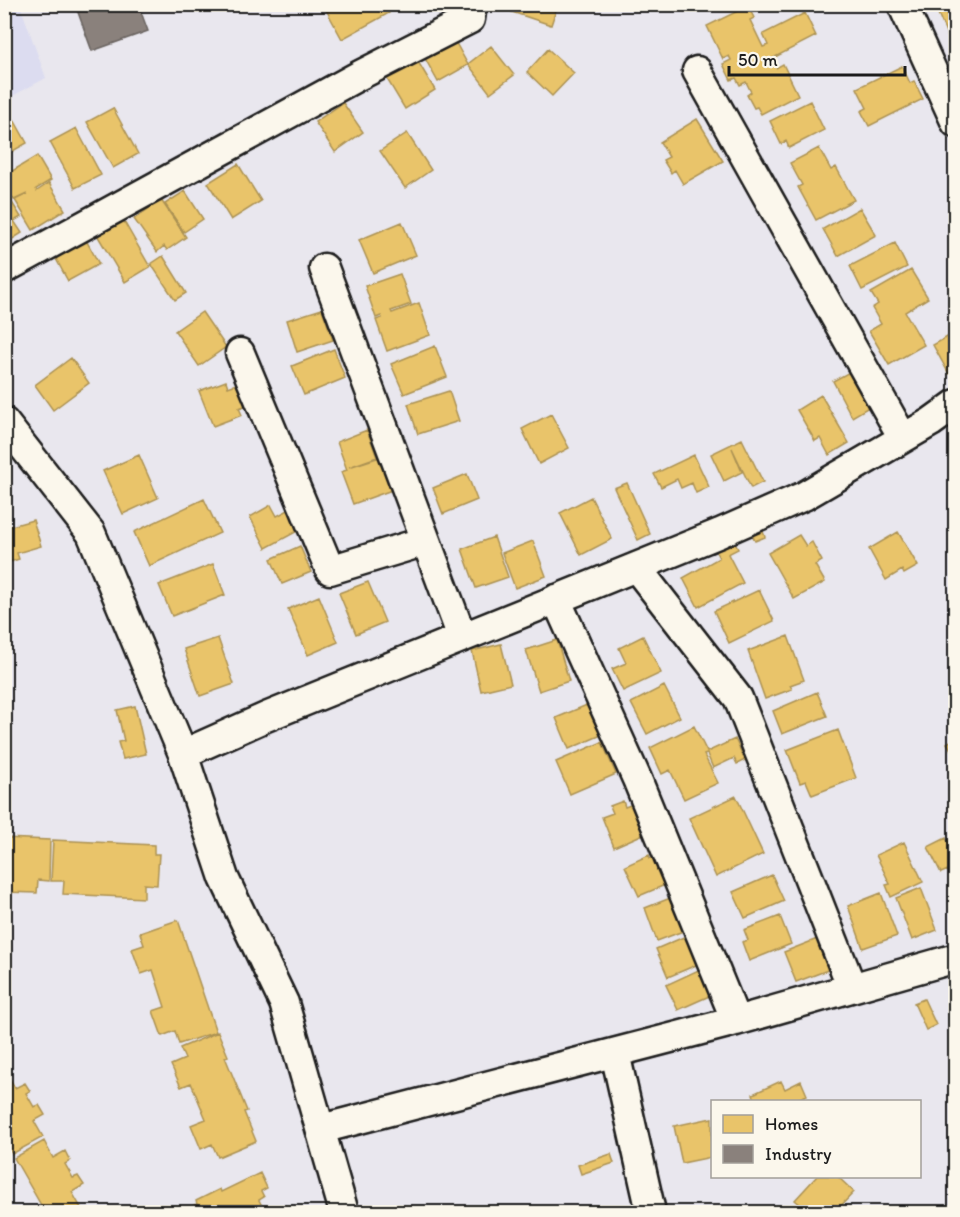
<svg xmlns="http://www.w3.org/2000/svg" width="960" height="1217" font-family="Itim,sans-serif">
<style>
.built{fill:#dcdcf0}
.homes{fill:#e9c46a;stroke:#ac9253;stroke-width:1.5}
.industry{fill:#8a817c;stroke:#69635f;stroke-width:1.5}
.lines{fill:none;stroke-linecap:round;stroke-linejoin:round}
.minor-casing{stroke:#1c1c1c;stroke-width:33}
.minor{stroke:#fbf7ec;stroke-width:28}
</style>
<rect width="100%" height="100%" fill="#e9e7ee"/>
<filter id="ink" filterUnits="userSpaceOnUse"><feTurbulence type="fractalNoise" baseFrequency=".0167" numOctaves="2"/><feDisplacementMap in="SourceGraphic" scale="12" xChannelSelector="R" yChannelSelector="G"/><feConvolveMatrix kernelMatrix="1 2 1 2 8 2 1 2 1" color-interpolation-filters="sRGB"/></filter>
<g filter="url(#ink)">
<path class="built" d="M5,4L20,5L46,78L5,100Z"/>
<path class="homes" d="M323,4H384L389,13L342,39Z
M515,4H558L551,25L512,12Z
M934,4H956V42L951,44Z
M748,6L754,18L750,20L763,47L768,45L763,34L805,13L816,36L771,59L776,68L783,64L798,95L761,114L757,107L754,108L747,95L751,92L746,82L740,85L736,78L731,80L723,64L731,60L729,56L723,59L707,26Z
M451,34L468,65L438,82L421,51Z
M491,46L514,75L490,93L468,64Z
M548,49L574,73L552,96L527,72Z
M417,60L435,90L405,109L387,79Z
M902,66L910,83L914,81L923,99L869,126L861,111L867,108L857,88Z
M810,101L824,130L789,148L786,141L781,144L770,121Z
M343,103L363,132L335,152L315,122Z
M113,108L138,154L113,168L87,122Z
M8,109L27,143L4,156V111Z
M697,119L723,161L683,184L675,170L671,173L663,160L669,157L660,142Z
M76,128L101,175L75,188L50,142Z
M407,133L431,170L405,188L380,151Z
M819,148L831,170L836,167L854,200L816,220L798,187L802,185L790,163Z
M37,156L51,180L36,189L37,191L49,183L65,210L33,230L15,200L27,194L14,200L4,184V176Z
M238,164L261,201L231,220L208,183Z
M185,191L203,219L184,232L165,204Z
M161,200L186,237L167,250L164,246L157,252L134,219Z
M11,201L21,217L14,221L22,233L11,240L4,229V205Z
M860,208L876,235L838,256L823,229Z
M122,218L150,267L125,282L96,233Z
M402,222L416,255L373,273L359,240Z
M86,240L99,264L68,281L55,257Z
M895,243L907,267L862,290L850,266Z
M163,256L186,293L175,300L151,264Z
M911,270L928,298L905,312L924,345L889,365L869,331L881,324L872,308L878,304L871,293Z
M400,274L411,304L391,311L392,313L419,303L430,335L387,351L376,320L382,318L381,316L376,318L365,286Z
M322,309L333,340L297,352L287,320Z
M202,312L226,347L199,366L175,331Z
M956,332V370L949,374L933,345Z
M435,346L447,377L404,394L391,364Z
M334,349L345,378L304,395L292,366Z
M71,358L89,383L53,410L35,385Z
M855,369L874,404L852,417L833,381Z
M226,381L228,387L242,382L250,404L239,408L242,415L213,426L199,391Z
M449,391L459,421L418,434L408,404Z
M821,395L849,443L829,455L820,438L815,441L797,410Z
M551,414L569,448L539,464L522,429Z
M367,430L377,457L349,467L380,457L392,490L353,504L341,472L347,470L337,442Z
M742,439L763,482L751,488L732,448L742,472L724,481L711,454Z
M139,455L158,498L123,514L103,471Z
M694,455L709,487L696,493L692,483L681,488L677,479L661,487L654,474Z
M467,474L477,500L443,514L433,488Z
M627,483L650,534L638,540L614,488Z
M591,497L612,539L581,555L560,513Z
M204,499L220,533L149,566L134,532Z
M271,505L277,516L296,506L307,526L266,548L250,517Z
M33,520L41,546L17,553L19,559L4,564V528Z
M760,523L765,537L755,541L749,527Z
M729,532L738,549L728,554L743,583L698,607L683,578L719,558L711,542Z
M898,532L918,566L904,574L902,570L886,580L869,549Z
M799,535L806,546L812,542L822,561L815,565L825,582L794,599L768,553Z
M494,537L508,577L476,588L462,549Z
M533,541L546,576L515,588L502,553Z
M300,546L311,572L282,584L271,559Z
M213,564L225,595L172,616L159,585Z
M368,582L385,622L356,634L339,593Z
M759,590L774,621L729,643L714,611Z
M319,596L338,642L308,655L288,609Z
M643,636L661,673L623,691L612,669L626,663L619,648Z
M788,636L804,680L790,685L792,689L765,699L748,651Z
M218,638L234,684L200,696L184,649Z
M557,640L569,681L539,691L526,650Z
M501,644L511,684L481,691L472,651Z
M664,686L680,717L647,734L631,703Z
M817,692L827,716L782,734L773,711Z
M594,702L606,733L569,749L556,718Z
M135,706L146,754L123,759L118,742L124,741L117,710Z
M694,726L707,752L735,739L745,760L737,764L734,758L713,768L707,754L704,755L718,783L684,799L670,770L662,774L650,748Z
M838,730L856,778L812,795L806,781L800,783L787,750Z
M956,738V758L947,743Z
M602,742L616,774L570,794L556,762Z
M736,796L763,854L716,877L689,818Z
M623,801L625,807L636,803L648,832L614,847L602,817L613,813L610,806Z
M4,838L50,840L49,881L38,880L37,893L4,892Z
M946,838L956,855V874L951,876L948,870L941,873L928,847Z
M53,840L154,845V854H159L157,885L144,884V898L63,894L64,881H51Z
M904,842L923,882L891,897L886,885L890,884L876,855Z
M659,854L672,882L639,896L625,866L649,855L650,858Z
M772,875L784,901L745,918L733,892Z
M921,888L937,930L912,940L896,898Z
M881,893L897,936L863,948L848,906Z
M678,895L691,928L657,941L645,908Z
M780,916L791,944L749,961L742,942L748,940L744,930Z
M178,920L216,1032L179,1044L175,1031L162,1036L153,1011L165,1007L153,970L141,974L132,949L144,945L140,933Z
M693,933L701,963L668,977L656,949Z
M825,936L841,965L796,982L784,952Z
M705,967L716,993L678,1010L666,985Z
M924,999L936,1025L926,1030L914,1003Z
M218,1032L228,1056L225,1057L247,1111L244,1112L256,1141L218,1157L212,1144L201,1149L191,1125L206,1119L191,1083L181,1087L171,1065L185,1059L180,1048Z
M5,1070L15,1088L25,1083L30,1091L26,1093L34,1107L39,1105L45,1115L34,1121L43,1137L12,1154L4,1139Z
M781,1081L785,1089L801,1081L807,1095L798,1099L799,1102H756L753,1094Z
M712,1118V1157L682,1163L674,1126Z
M44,1141L53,1158L65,1151L70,1161L65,1164L73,1178L78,1176L84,1185L72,1192L81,1208L72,1212H45L14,1158Z
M611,1154L614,1163L581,1174L578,1165Z
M260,1173L267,1188L261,1191L264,1197L259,1200L262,1206L257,1208L259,1212H180L197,1204L196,1201L220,1189L221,1192Z
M817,1176H837L854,1192L835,1212H809L795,1200Z"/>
<path class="industry" d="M75,4H138L148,31L92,51Z"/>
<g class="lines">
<g class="minor-casing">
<path id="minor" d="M902,4L956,123
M697,71L903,438
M324,268L462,637
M4,269L360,75L470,19L472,4
M240,353L330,570L426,541
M4,422L91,533L183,754L224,878L284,1003L344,1212
M636,567L738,698L852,988
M556,599L637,779L736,1021
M183,754L266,717L720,533L804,496L931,422L956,404
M615,1053L651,1212
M321,1129L736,1021L956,958"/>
</g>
<use href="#minor" class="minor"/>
</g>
</g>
<rect width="960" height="1217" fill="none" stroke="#fbf7ec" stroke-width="24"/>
<rect x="12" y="12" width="936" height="1193" fill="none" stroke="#1c1c1c" stroke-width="2" filter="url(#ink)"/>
<rect x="711" y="1100" width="210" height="78" fill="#fbf7ec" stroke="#a29f99" stroke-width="1.5"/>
<rect x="723" y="1115" width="30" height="18" fill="#e9c46a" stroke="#a29f99" stroke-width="1.5"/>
<text x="765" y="1130" font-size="18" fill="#1c1c1c">Homes</text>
<rect x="723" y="1145" width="30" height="18" fill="#8a817c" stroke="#a29f99" stroke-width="1.5"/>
<text x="765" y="1160" font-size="18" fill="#1c1c1c">Industry</text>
<path d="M729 66v9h176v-9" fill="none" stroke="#1c1c1c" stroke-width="3"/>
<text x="738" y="66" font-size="18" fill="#1c1c1c" stroke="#fbf7ec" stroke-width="4.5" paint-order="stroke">50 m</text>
</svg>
